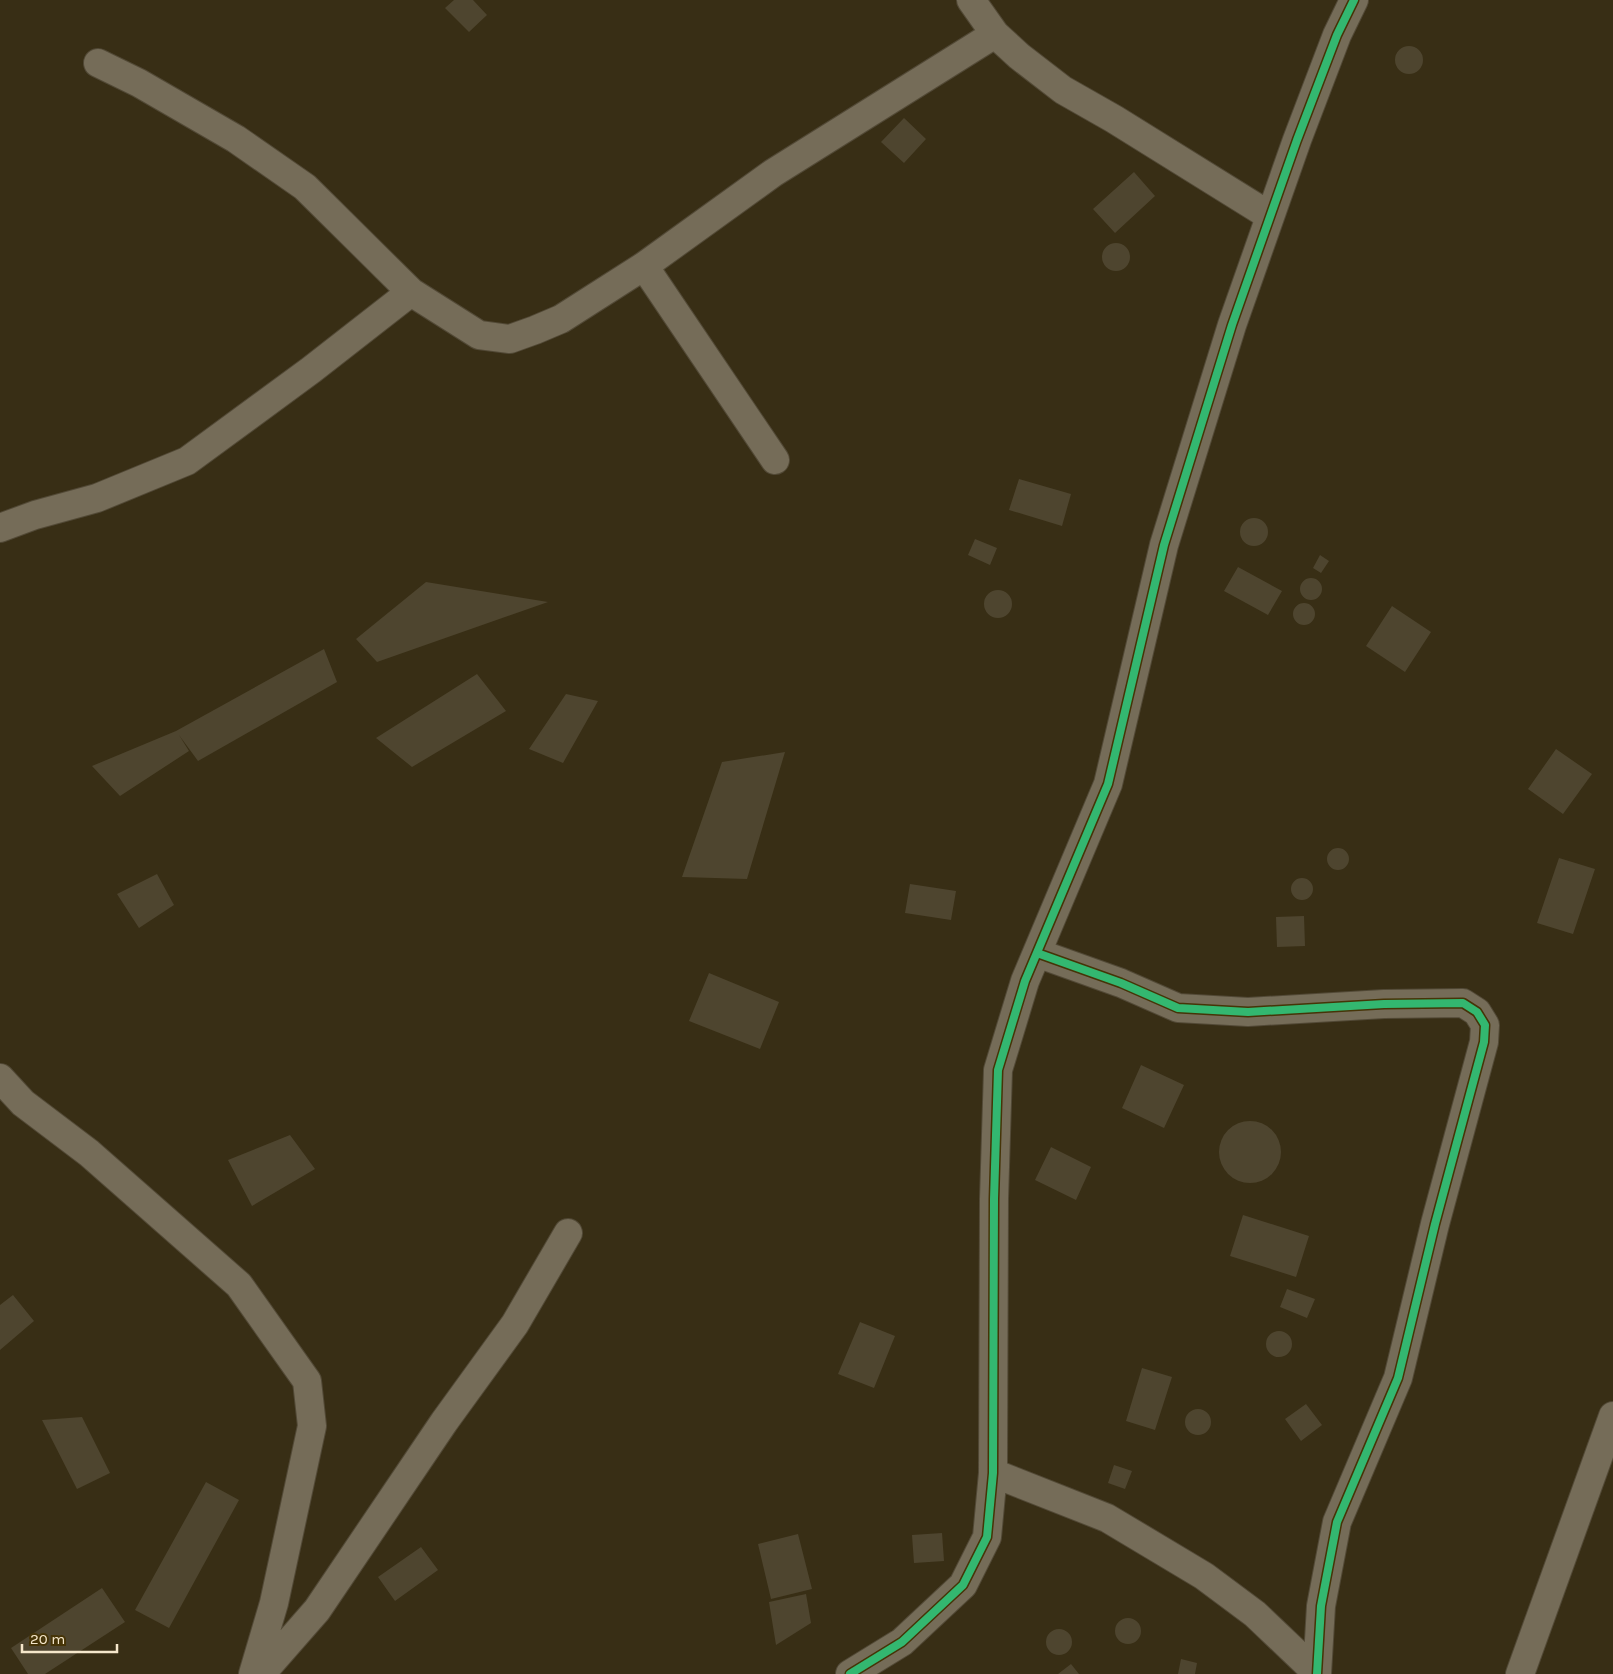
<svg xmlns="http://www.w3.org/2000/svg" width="1613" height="1674" font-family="Karla,sans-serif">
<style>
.building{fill:#4e452f}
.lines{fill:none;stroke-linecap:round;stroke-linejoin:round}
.minor-casing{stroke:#524936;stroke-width:30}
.minor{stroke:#756c58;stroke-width:28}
.cycleway-casing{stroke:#463407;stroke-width:11}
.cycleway{stroke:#33b770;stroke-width:8}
</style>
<rect width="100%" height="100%" fill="#382e15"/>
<path class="building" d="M454,0H473L487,15L469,32L445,8Z
M1395 60a14 14 0 1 1 28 0a14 14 0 1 1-28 0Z
M904,118L926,139L904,163L881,142Z
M1134,172L1155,196L1115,233L1093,209Z
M1102 257a14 14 0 1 1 28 0a14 14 0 1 1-28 0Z
M1019,479L1071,494L1062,526L1009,510Z
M1240 532a14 14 0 1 1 28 0a14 14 0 1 1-28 0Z
M975,539L997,548L990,565L968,555Z
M1320,555L1329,561L1321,573L1313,568Z
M1238,567L1282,591L1268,615L1224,591Z
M1300 589a11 11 0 1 1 22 0a11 11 0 1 1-22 0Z
M426,582L548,602L377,662L356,639Z
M984 604a14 14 0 1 1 28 0a14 14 0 1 1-28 0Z
M1293 614a11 11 0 1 1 22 0a11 11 0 1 1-22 0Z
M1392,606L1431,632L1405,672L1366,646Z
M324,649L337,682L198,761L179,735L189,751L120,796L92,766L176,731Z
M477,674L506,711L412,767L376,738Z
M566,694L598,701L563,763L529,749Z
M1556,749L1592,774L1563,814L1528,789Z
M785,752L747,879L682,877L722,762Z
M1327 859a11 11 0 1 1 22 0a11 11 0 1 1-22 0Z
M1559,858L1595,869L1573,934L1537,923Z
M157,874L174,905L139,928L117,894Z
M1291 889a11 11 0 1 1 22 0a11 11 0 1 1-22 0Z
M910,884L956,891L951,920L905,913Z
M1304,916L1305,946L1277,947L1276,917Z
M709,973L779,1002L760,1049L689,1021Z
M1141,1065L1184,1085L1164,1128L1122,1108Z
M1219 1152a31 31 0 1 1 62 0a31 31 0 1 1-62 0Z
M290,1135L315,1169L252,1206L228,1160Z
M1051,1147L1091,1167L1076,1200L1035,1180Z
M1243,1215L1309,1236L1296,1277L1230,1256Z
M1287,1289L1315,1299L1307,1318L1280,1307Z
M13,1295L34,1321L0,1350V1305Z
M860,1322L895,1336L874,1388L838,1374Z
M1266 1344a13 13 0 1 1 26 0a13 13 0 1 1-26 0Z
M1142,1368L1172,1377L1155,1430L1126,1421Z
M1306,1404L1322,1425L1301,1441L1285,1419Z
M1185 1422a13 13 0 1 1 26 0a13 13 0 1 1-26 0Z
M82,1417L110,1473L77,1489L42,1420Z
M1114,1465L1132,1471L1125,1489L1108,1483Z
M206,1482L239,1500L169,1628L135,1610Z
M942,1533L944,1561L914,1563L912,1535Z
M798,1534L812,1589L771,1599L758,1544Z
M421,1547L438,1570L395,1601L378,1577Z
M102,1588L125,1622L45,1674H28L11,1648Z
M806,1594L811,1623L776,1645L769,1602Z
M1115 1631a13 13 0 1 1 26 0a13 13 0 1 1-26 0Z
M1046 1642a13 13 0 1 1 26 0a13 13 0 1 1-26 0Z
M1181,1659L1197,1663L1195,1674H1178Z
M1071,1664L1079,1674H1058Z"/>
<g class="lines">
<g class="minor-casing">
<path id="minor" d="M971,0L995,34L1019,56L1063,90L1114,119L1270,216
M98,63L139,83L236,139L305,187L411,292L479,335L510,339L535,330L561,319L644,266L773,173L995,34
M644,266L775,460
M0,528L35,515L97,498L187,461L311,370L411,292
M1037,953L1121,983L1178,1008L1248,1012L1384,1004L1463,1003L1477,1012L1485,1025L1484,1042L1435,1224L1398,1378L1337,1522L1321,1606L1317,1674
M0,1078L23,1103L89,1153L239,1285L307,1381L312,1426L274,1603L253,1674
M993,1473L1107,1518L1204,1576L1255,1614L1317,1673
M261,1674L317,1610L444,1422L515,1324L568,1233
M850,1674L902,1642L963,1585L987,1537L993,1473L994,1199L998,1070L1025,981L1108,784L1164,545L1232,325L1297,140L1337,35L1354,0
M1520,1674L1613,1416"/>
</g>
<use href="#minor" class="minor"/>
<g class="cycleway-casing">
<path id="cycleway" d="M1037,953L1121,983L1178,1008L1248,1012L1384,1004L1463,1003L1477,1012L1485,1025L1484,1042L1435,1224L1398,1378L1337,1522L1321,1606L1317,1674
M850,1674L902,1642L963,1585L987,1537L993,1473L994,1199L998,1070L1025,981L1108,784L1164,545L1232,325L1297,140L1337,35L1354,0"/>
</g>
<use href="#cycleway" class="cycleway"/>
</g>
<path d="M22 1644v8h95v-8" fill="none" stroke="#f5e7cb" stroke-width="2.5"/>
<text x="30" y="1644" font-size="15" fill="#f5e7cb" stroke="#463407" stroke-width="4" paint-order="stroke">20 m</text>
</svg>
